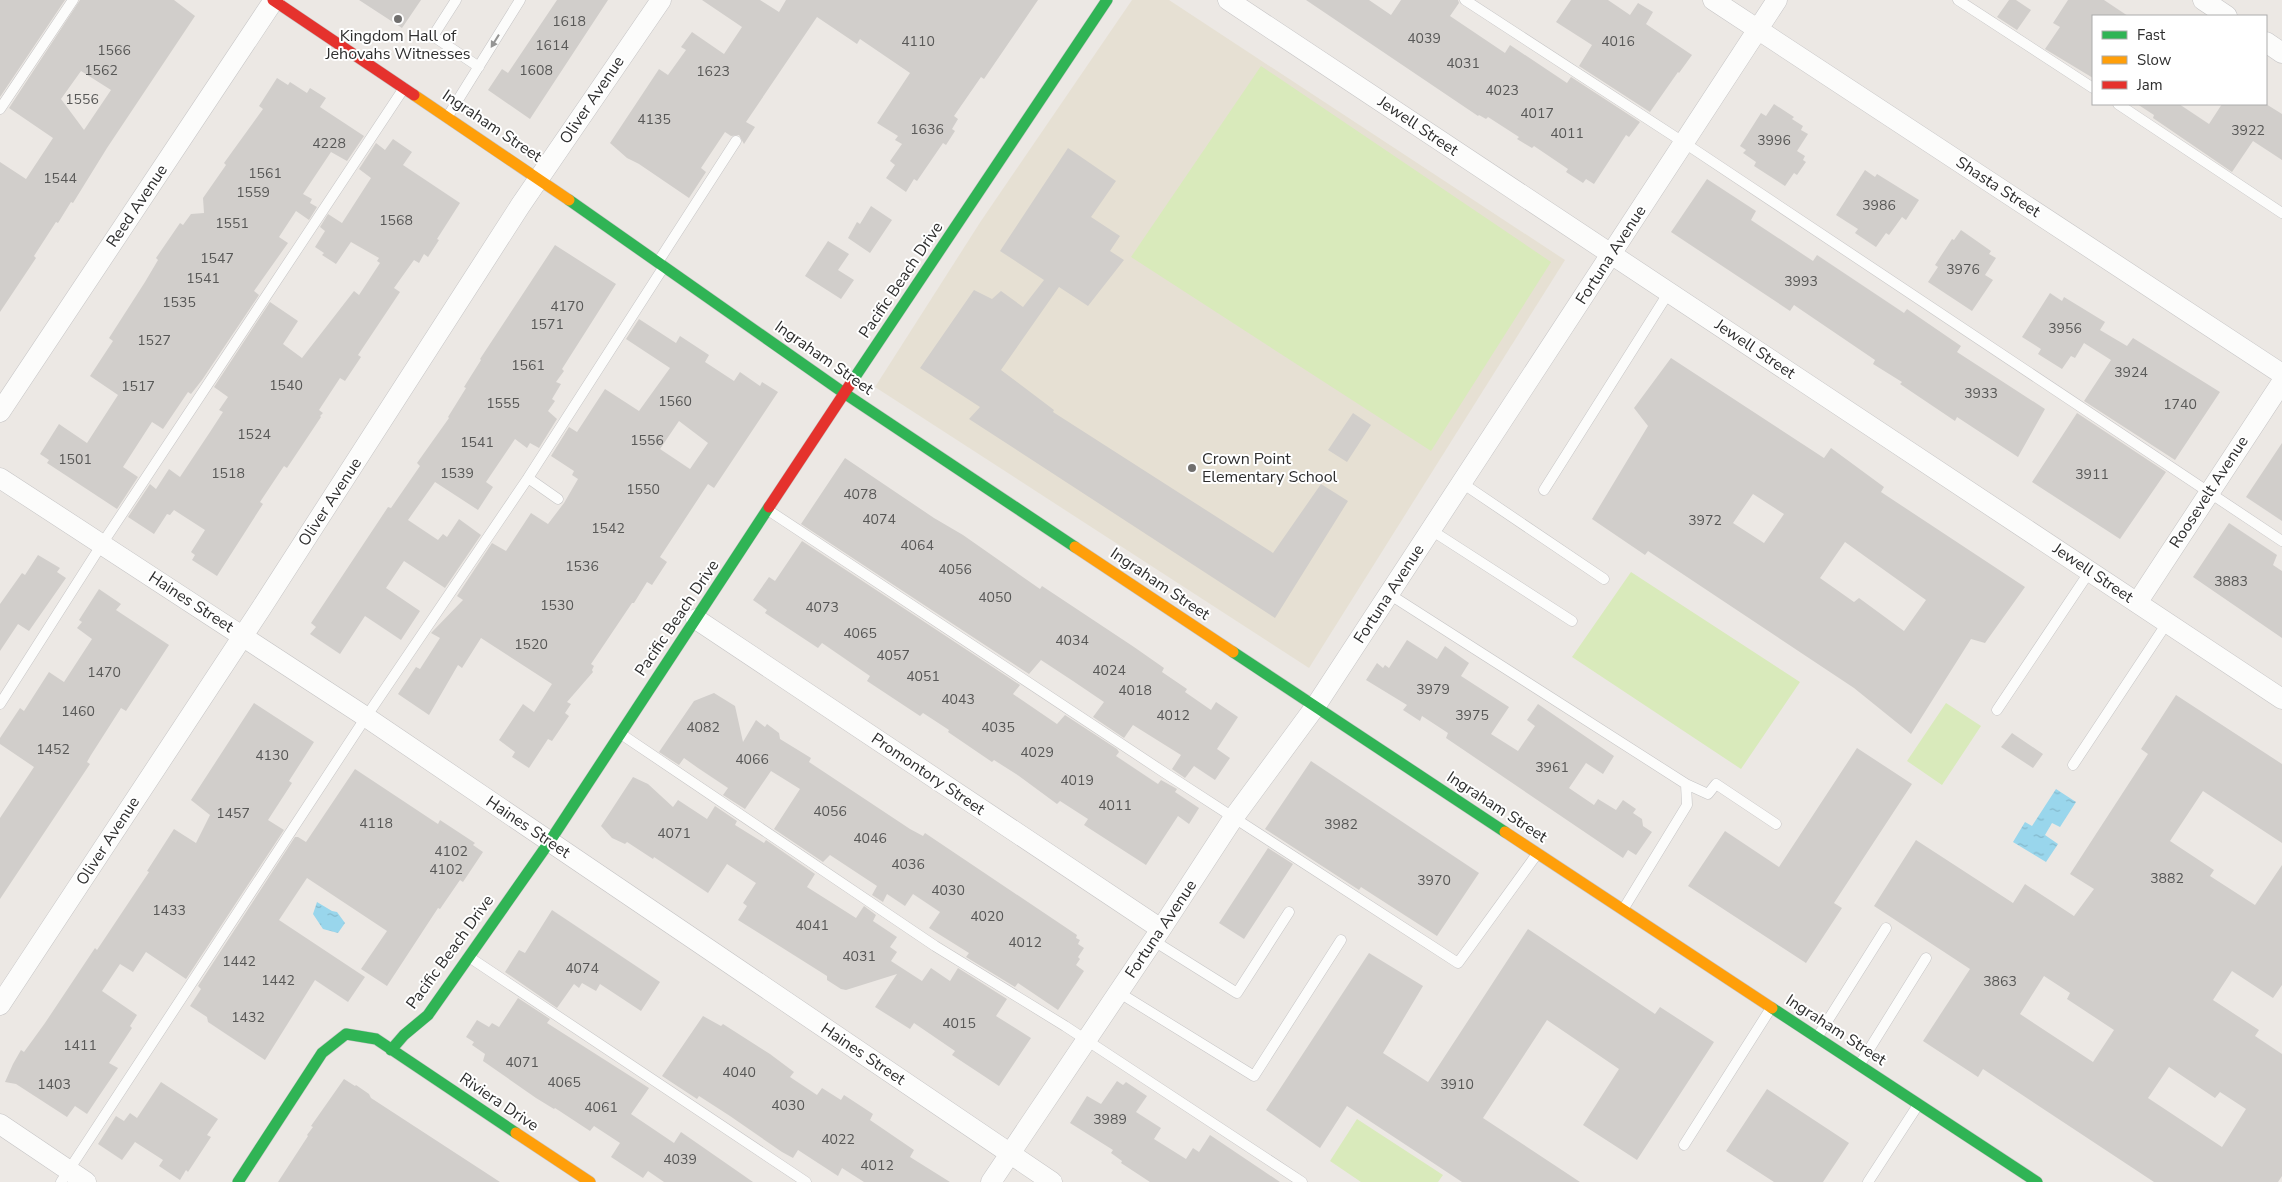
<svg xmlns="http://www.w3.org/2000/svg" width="2282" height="1182" font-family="'Nunito Sans',sans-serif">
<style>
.education{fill:#e6e0d3}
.pitch{fill:#d9eabb}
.water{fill:url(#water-ripples)}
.building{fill:#d1cecb;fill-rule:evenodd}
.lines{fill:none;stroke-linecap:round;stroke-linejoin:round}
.lane-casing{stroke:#c5c4c5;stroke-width:11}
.street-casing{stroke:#c5c4c5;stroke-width:21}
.fast-casing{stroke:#c5c4c5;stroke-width:12}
.slow-casing{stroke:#c5c4c5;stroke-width:12}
.jam-casing{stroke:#c5c4c5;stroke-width:12}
.lane{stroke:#fcfcfb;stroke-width:10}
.street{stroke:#fcfcfb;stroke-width:20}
.fast{stroke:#30b455;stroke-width:11}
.slow{stroke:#ff9f0a;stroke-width:11}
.jam{stroke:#e5322d;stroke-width:11}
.oneway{fill:#959594}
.poi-dot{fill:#706f6e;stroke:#fff;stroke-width:2}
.labels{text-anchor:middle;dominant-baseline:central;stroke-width:4;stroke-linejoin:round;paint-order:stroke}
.number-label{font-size:14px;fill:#585857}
.poi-label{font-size:16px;fill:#2e2e2e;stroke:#fff}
.street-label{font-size:16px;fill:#2e2e2e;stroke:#fff}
</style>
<defs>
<pattern id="water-ripples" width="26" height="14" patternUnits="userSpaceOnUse" patternTransform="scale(1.25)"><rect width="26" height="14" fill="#99d6ec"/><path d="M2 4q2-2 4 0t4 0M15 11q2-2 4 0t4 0" fill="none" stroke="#84b8cb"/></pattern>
</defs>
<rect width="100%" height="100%" fill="#ece8e4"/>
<path class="education" d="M1132,0H1169L1565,260L1309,668L875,387L981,221Z"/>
<path class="pitch" d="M1261,66L1551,262L1431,451L1131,257Z
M1631,572L1800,682L1741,769L1572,657Z
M1946,703L1981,726L1942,785L1907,761Z
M1357,1119L1443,1175L1438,1182H1361L1330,1161Z"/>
<path class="water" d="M2056,789L2076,802L2060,827L2052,823L2045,835L2058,844L2046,862L2013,842L2025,822L2032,826Z
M317,902L332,911L337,912L345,923L338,933L323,929L313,914Z"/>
<path class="building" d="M0,0H65L0,97Z
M80,0H174L195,16L107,148L73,203L71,202L58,223L56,222L34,256L36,258L0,312V162L26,179L53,138L9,108ZM81,71L111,90L84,130L61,99Z
M359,0H421L402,28Z
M557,0H608L530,119L488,90L502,69L508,73Z
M702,0H760L779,12L786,0H1038L984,79L981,77L954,116L958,119L952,129L955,131L946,145L943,143L917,181L914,179L906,192L886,178L895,165L890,161L902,144L895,140L898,136L877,123L910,73L860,39L857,44L817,17L746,122L755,127L744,144L739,135L731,136L725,132L701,168L706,172L689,198L639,164L627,158L610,143L659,69L668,75L686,50L681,47L692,32L724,54L742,27Z
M1306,0H1369L1391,15L1401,0H1458L1459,3L1450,16L1505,53L1510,45L1567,83L1571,77L1640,122L1629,137L1626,135L1594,184L1586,179L1583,183L1566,172L1568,169L1534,146L1532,148L1517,139L1519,137L1488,117L1486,119L1479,115L1478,116Z
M1571,0H1608L1630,15L1638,3L1653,12L1646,24L1692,55L1679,73L1678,72L1650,112L1579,66L1592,45L1556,22Z
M2009,0H2016L2031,10L2017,30L1997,17Z
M2068,0H2104L2128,16H2093V78L2045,49L2060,27L2053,23Z
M277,78L288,85L290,82L307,93L310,88L326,98L320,107L364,136L347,161L331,152L303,194L312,199L310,203L317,207L309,220L296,211L279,237L288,243L254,291L259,295L202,380L191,394L188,392L163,429L152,422L123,467L138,477L117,509L47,463L49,460L40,454L59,424L87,443L118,395L90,376L113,341L109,338L145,282L158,260L156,258L180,223L183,225L191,214L204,213L203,198L226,165L224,163L263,109L259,106Z
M1774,104L1794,117L1792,119L1803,126L1801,130L1808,134L1797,151L1805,156L1803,160L1806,162L1797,175L1794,173L1785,186L1754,166L1756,162L1743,153L1746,150L1740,146L1761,113L1766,116Z
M2137,104H2179L2209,124L2222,104H2266L2282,114V160L2253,141L2232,172L2153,118L2154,115Z
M393,139L412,152L403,165L460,203L437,239L439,240L428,257L424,254L419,263L414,260L394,288L400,292L358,355L361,357L345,381L340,378L319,410L323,413L320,416L321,417L287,468L284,466L260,502L263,504L217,576L192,560L195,555L191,552L205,530L174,510L170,515L167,514L154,534L128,517L150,484L156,489L169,469L180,477L210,432L223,412L219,410L228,397L214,387L270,302L298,321L283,344L302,358L354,291L359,295L380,263L377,261L379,258L351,242L336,264L322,255L324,253L315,247L325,231L320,227L328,214L342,223L371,178L359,169L376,143L385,150Z
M1068,148L1116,181L1091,217L1120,236L1110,251L1124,260L1088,306L1059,287L1001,370L1054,410L1053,412L1273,553L1321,484L1348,501L1275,618L969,419L980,407L920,368L974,290L992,299L1001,291L1023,307L1044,280L1000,251Z
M1865,170L1875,177L1877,174L1919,200L1906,220L1902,217L1889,235L1886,233L1876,247L1855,233L1858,229L1836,215Z
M1707,179L1756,211L1751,220L1813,261L1817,255L1904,313L1907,309L1961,346L1957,352L2045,409L2018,457L1957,417L1955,421L1900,384L1902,382L1873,364L1875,360L1794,305L1790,311L1671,232Z
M871,206L892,220L870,253L848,238L857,222L860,224Z
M1961,230L1991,251L1989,254L1996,258L1985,275L1993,280L1972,311L1928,282L1938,267L1935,265L1952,239L1954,240Z
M828,241L849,254L838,270L854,280L841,299L805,276Z
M555,245L616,284L562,369L564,371L556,382L561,384L552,399L555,401L548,411L557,419L539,448L530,443L527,448L515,439L486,482L493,487L478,510L435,482L408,520L438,540L443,534L447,537L459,519L481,535L445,588L404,561L386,588L420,611L401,640L365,616L340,654L310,634L316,627L311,623L388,507L391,508L420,466L417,463L449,418L448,417L466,388L464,387L481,360L480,359Z
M2050,293L2062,301L2064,297L2105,322L2100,330L2127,346L2133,338L2220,392L2175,460L2084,401L2111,360L2084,343L2075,358L2071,356L2062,369L2038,354L2041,349L2022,337Z
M639,319L676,343L680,336L709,355L705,362L734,381L740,372L760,386L762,382L778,392L714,488L708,484L660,557L667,562L652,585L647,582L634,603H632L591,664L594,666L592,670L593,672L567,702L571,704L565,713L569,716L552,741L548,739L529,768L512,757L515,752L499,740L523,704L534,712L552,684L481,638L462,668L458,665L429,715L398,694L416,667L420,669L440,638L431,633L463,600L457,596L492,543L506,551L531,513L548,524L564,503L578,479L572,475L574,471L551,456L569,427L577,432L605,389L639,411L670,368L626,339ZM679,421L708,443L690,469L660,449Z
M1671,358L1824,458L1831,448L1884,487L1881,492L2025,587L1985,643L1971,639L1911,734L1854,688L1648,551L1645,555L1592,519L1648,426L1634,408ZM1753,494L1784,514L1764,543L1733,523ZM1845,542L1926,600L1904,631L1859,598L1854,602L1820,578Z
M1353,413L1371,425L1347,462L1328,450Z
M2077,413L2166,472L2120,539L2032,482Z
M2282,443V521L2246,497Z
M845,458L934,518L963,535L1040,589L1042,586L1134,647L1164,668L1162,672L1187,689L1185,692L1211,710L1216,702L1238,717L1217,749L1230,758L1215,780L1194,766L1185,778L1172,769L1181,755L1133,725L1124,738L1093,717L1104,702L1073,681L1041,660L1029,674L801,524Z
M2229,523L2277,555L2273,565L2282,571V638L2193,577Z
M802,541L1020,685L1013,694L1057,724L1065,715L1117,749L1119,752L1116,756L1158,784L1161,780L1177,789L1175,792L1199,808L1189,824L1178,816L1146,865L1084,825L1088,819L1060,801L1057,804L1019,776L994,760L992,762L948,732L949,730L923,713L920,716L867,681L870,676L822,643L818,648L765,613L767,610L753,600L769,577L775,581Z
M38,555L60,568L57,572L66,578L29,631L18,624L0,651V604L22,573L25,575Z
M99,589L121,604L116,610L169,645L126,711L121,708L91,755L87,762L90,764L0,899V818L34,767L0,744V738L20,708L24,711L49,672L64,682L92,639L77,628L82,622L79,620Z
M1407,640L1437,659L1445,646L1469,663L1461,676L1509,707L1491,734L1518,751L1535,726L1527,720L1538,704L1614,756L1603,774L1586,763L1569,788L1594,805L1598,799L1616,810L1623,800L1636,809L1633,813L1642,819L1643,826L1652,832L1636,855L1628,850L1623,858L1446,738L1448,733L1422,716L1420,721L1403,710L1407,705L1366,680L1377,663L1383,668L1385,665L1389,668Z
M714,693L735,706L743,742L756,720L765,727L767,724L779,733L780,739L811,758L809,762L910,829L923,836L925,833L1077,935L1076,938L1080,940L1078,944L1084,948L1078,957L1080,959L1076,965L1084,971L1058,1010L1018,983L1015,987L966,957L969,953L929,928L940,912L913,894L905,906L887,894L883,902L872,895L877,886L830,855L823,862L774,829L800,789L771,771L745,809L723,795L728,788L698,768L684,758L679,765L659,752L694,701Z
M2176,695L2282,764V843L2203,791L2170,841L2214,870L2210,876L2255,905L2282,865V985L2273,998L2232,971L2213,1000L2259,1030L2255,1036L2282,1054V1176L2278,1182H2154L1983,1069L1978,1077L1923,1041L1970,969L1874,906L1916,840L2013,903L2025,884L2074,916L2094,889L2070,874L2148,754L2141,749ZM2044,976L2070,993L2067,999L2114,1030L2093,1062L2020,1014ZM2169,1067L2215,1098L2220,1092L2246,1109L2222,1147L2148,1098Z
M254,703L314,742L289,781L292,783L268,820L284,830L186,979L146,952L133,972L120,964L102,991L137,1015L130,1026L132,1028L109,1063L118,1068L97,1099L87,1114L75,1106L67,1117L16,1084L5,1082L13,1064L21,1050L24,1052L45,1023L95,948L97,950L149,872L147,871L174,829L196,843L210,815L191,800Z
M2012,733L2043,754L2033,768L2001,747Z
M1857,748L1912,784L1834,903L1842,908L1806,963L1688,886L1725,831L1779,867Z
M1311,761L1479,873L1437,936L1361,887L1359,890L1265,829Z
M355,769L438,824L440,820L475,843L473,845L483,852L463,882L460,880L440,909L438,908L387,986L361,969L387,931L307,878L279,920L365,977L348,1002L315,980L265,1060L208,1022L207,1017L190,1006L201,989L198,986L295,837H298L306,842Z
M633,777L648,784L673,807L678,800L707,819L715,806L737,821L735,825L764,843L766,840L815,874L807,887L856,918L864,906L876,915L873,921L897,937L890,947L897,952L891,961L922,981L931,968L950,981L958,968L1007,999L996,1016L1031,1038L999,1086L952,1055L955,1051L914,1023L910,1029L875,1007L897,974L846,990L841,989L827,980V976L738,920L747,906L743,903L756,883L727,864L708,893L654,857L653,859L627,842L625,844L612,838L601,826Z
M1268,848L1293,864L1244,939L1219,923Z
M552,910L660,982L641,1011L600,984L596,991L582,983L579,988L574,984L557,1008L505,972L519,950L525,953Z
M1528,929L1655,1014L1660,1007L1714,1042L1637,1160L1583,1125L1619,1069L1547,1020L1483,1118L1580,1182H1462L1347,1106L1320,1148L1266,1110L1369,953L1423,986L1383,1053L1428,1082Z
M518,998L550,1019L547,1023L649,1088L631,1114L674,1143L681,1132L753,1182H664L648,1171L643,1178L611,1157L620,1143L594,1126L590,1131L555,1108L554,1109L536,1098L483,1061L485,1054L472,1045L474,1042L466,1037L477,1020L489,1027L492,1023L499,1027Z
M703,1016L721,1026L723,1024L770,1054L794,1072L790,1077L817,1095L822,1088L841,1100L844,1095L873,1114L870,1120L914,1150L910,1157L950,1182H864L842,1168L838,1176L798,1150L793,1158L782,1152L730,1116L699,1096L697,1099L662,1076Z
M344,1079L355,1086L356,1085L369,1094L371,1098L500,1182H278L308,1136L307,1135L313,1127L311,1126Z
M1117,1081L1123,1085L1126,1082L1147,1096L1136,1112L1161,1128L1154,1139L1186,1159L1193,1148L1199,1152L1210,1135L1280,1182H1150L1121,1163L1122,1161L1111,1153L1113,1150L1070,1123L1087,1096L1101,1104Z
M161,1082L218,1119L207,1135L211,1137L188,1172L186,1170L180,1180L159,1166L163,1160L135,1142L122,1160L98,1144L116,1116L124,1121L130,1113L137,1118Z
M1767,1089L1849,1143L1823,1182H1774L1726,1151Z"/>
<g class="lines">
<g class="lane-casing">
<path id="lane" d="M456,0L433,36L479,67
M1465,0L1683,142L2282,541
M1958,0L2093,88
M2118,104L2282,213
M0,109L73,0
M448,116L520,0
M658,262L736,141
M528,478L558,499
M1462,483L1604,579
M1544,490L1669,292
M768,510L1165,773L1458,963L1537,854
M1431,530L1572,621
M1389,594L1686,784L1687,805L1624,908
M0,704L102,544L404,88
M1997,710L2090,571
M621,734L935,946L1065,1026L1302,1182
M2073,765L2167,623
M1686,784L1708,794L1716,784L1776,824
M1154,941L1237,993L1289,912
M469,957L806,1182
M1118,992L1254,1076L1341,940
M1818,1036L1886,928
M1860,1064L1926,958
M1684,1145L1771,1008
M61,1182L366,717L528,478L663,268
M1868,1182L1918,1105"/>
</g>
<g class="street-casing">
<path id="street" d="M1228,0L2282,699
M1713,0L2282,374
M2203,0L2227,16
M2266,42L2282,53
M0,412L274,0
M0,478L366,717L1052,1182
M2137,603L2282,382
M696,619L1161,929
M0,1005L262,607L520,206L661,0
M0,1124L86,1182
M991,1182L1161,929L1234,817L1315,707L1777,0"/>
</g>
<g class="fast-casing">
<path id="fast" d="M569,200L844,393L1075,547
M853,380L1107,0
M1233,652L1505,832
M1772,1008L2037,1182
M391,1050L404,1035L428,1015L550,841L769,507
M238,1182L322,1053L346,1034L376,1039L516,1133"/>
</g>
<g class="slow-casing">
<path id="slow" d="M414,95L569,200
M1075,547L1233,652
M1505,832L1772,1008
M516,1133L590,1182"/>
</g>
<g class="jam-casing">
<path id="jam" d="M273,0L414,95
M769,507L853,380"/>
</g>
<use href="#lane" class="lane"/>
<use href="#street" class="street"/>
<use href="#fast" class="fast"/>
<use href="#slow" class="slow"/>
<use href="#jam" class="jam"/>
</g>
<defs><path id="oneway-solid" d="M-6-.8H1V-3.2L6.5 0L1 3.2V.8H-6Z" transform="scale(1.25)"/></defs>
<use class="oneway" href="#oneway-solid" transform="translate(495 41) rotate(122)"/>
<g class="poi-dot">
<circle cx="398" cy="19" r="5"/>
<circle cx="1192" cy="468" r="5"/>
</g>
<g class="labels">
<g class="number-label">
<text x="569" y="21">1618</text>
<text x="1424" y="38">4039</text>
<text x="918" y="41">4110</text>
<text x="1618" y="41">4016</text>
<text x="552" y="45">1614</text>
<text x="114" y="50">1566</text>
<text x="1463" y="63">4031</text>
<text x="101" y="70">1562</text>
<text x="536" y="70">1608</text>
<text x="713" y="71">1623</text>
<text x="1502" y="90">4023</text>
<text x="82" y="99">1556</text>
<text x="1537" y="113">4017</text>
<text x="654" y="119">4135</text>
<text x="927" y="129">1636</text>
<text x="2248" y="130">3922</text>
<text x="1567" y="133">4011</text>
<text x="1774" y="140">3996</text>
<text x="329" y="143">4228</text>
<text x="265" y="173">1561</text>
<text x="60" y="178">1544</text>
<text x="253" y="192">1559</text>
<text x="1879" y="205">3986</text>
<text x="396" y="220">1568</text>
<text x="232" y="223">1551</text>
<text x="217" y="258">1547</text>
<text x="1963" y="269">3976</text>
<text x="203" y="278">1541</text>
<text x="1801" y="281">3993</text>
<text x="179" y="302">1535</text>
<text x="567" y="306">4170</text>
<text x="547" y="324">1571</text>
<text x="2065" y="328">3956</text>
<text x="154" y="340">1527</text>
<text x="528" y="365">1561</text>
<text x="2131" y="372">3924</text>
<text x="286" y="385">1540</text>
<text x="138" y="386">1517</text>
<text x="1981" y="393">3933</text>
<text x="675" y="401">1560</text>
<text x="503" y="403">1555</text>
<text x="2180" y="404">1740</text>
<text x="254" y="434">1524</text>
<text x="647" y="440">1556</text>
<text x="477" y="442">1541</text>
<text x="75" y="459">1501</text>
<text x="228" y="473">1518</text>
<text x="457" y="473">1539</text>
<text x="2092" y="474">3911</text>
<text x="643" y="489">1550</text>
<text x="860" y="494">4078</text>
<text x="879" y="519">4074</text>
<text x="1705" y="520">3972</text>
<text x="608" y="528">1542</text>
<text x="917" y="545">4064</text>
<text x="582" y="566">1536</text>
<text x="955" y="569">4056</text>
<text x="2231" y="581">3883</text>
<text x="995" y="597">4050</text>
<text x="557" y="605">1530</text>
<text x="822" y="607">4073</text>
<text x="860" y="633">4065</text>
<text x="1072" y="640">4034</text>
<text x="531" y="644">1520</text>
<text x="893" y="655">4057</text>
<text x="1109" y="670">4024</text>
<text x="104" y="672">1470</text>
<text x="923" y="676">4051</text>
<text x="1433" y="689">3979</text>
<text x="1135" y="690">4018</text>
<text x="958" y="699">4043</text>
<text x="78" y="711">1460</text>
<text x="1173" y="715">4012</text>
<text x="1472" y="715">3975</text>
<text x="703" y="727">4082</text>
<text x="998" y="727">4035</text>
<text x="53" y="749">1452</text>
<text x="1037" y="752">4029</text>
<text x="272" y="755">4130</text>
<text x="752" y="759">4066</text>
<text x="1552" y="767">3961</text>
<text x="1077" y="780">4019</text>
<text x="1115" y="805">4011</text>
<text x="830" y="811">4056</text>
<text x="233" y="813">1457</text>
<text x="376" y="823">4118</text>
<text x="1341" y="824">3982</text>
<text x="674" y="833">4071</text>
<text x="870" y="838">4046</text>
<text x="451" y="851">4102</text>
<text x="908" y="864">4036</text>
<text x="446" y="869">4102</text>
<text x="2167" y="878">3882</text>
<text x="1434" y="880">3970</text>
<text x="948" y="890">4030</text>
<text x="169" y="910">1433</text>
<text x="987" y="916">4020</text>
<text x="812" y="925">4041</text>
<text x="1025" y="942">4012</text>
<text x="859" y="956">4031</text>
<text x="239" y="961">1442</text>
<text x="582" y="968">4074</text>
<text x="278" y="980">1442</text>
<text x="2000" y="981">3863</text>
<text x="248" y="1017">1432</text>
<text x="959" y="1023">4015</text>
<text x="80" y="1045">1411</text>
<text x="522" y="1062">4071</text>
<text x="739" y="1072">4040</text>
<text x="564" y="1082">4065</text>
<text x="54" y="1084">1403</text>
<text x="1457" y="1084">3910</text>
<text x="788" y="1105">4030</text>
<text x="601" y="1107">4061</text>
<text x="1110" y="1119">3989</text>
<text x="838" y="1139">4022</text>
<text x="680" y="1159">4039</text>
<text x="877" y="1165">4012</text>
</g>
<g class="poi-label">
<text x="398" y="36">Kingdom Hall of<tspan x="398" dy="18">Jehovahs Witnesses</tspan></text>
<text x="1202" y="459" text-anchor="start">Crown Point<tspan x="1202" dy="18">Elementary School</tspan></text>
</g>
<g class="street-label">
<text transform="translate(592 100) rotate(-56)">Oliver Avenue</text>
<text transform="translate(492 126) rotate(34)">Ingraham Street</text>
<text transform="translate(1418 126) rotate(34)">Jewell Street</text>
<text transform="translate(1998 187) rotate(33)">Shasta Street</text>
<text transform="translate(137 206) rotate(-56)">Reed Avenue</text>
<text transform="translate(1611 255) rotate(-57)">Fortuna Avenue</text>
<text transform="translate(901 280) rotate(-56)">Pacific Beach Drive</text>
<text transform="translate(1755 349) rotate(34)">Jewell Street</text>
<text transform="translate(824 358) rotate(35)">Ingraham Street</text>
<text transform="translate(2209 492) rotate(-57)">Roosevelt Avenue</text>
<text transform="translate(330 502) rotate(-57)">Oliver Avenue</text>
<text transform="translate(2093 573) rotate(34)">Jewell Street</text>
<text transform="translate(1160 584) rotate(34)">Ingraham Street</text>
<text transform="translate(1389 594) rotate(-57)">Fortuna Avenue</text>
<text transform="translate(191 602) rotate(33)">Haines Street</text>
<text transform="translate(677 618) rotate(-56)">Pacific Beach Drive</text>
<text transform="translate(928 774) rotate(34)">Promontory Street</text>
<text transform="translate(1497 807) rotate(33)">Ingraham Street</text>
<text transform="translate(528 827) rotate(34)">Haines Street</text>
<text transform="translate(108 841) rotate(-57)">Oliver Avenue</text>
<text transform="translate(1161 929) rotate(-56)">Fortuna Avenue</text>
<text transform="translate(450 952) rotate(-54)">Pacific Beach Drive</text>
<text transform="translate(1836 1030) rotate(33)">Ingraham Street</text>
<text transform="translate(863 1054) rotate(34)">Haines Street</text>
<text transform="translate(499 1102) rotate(34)">Riviera Drive</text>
</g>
</g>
<rect x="2092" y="15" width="175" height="90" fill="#ffffff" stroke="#ababab"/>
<rect x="2102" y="31" width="25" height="8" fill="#30b455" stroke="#ababab"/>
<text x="2137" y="40" font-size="15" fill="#2e2e2e">Fast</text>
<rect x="2102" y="56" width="25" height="8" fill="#ff9f0a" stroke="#ababab"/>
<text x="2137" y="65" font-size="15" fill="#2e2e2e">Slow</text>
<rect x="2102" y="81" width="25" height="8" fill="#e5322d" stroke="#ababab"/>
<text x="2137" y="90" font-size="15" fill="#2e2e2e">Jam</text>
</svg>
